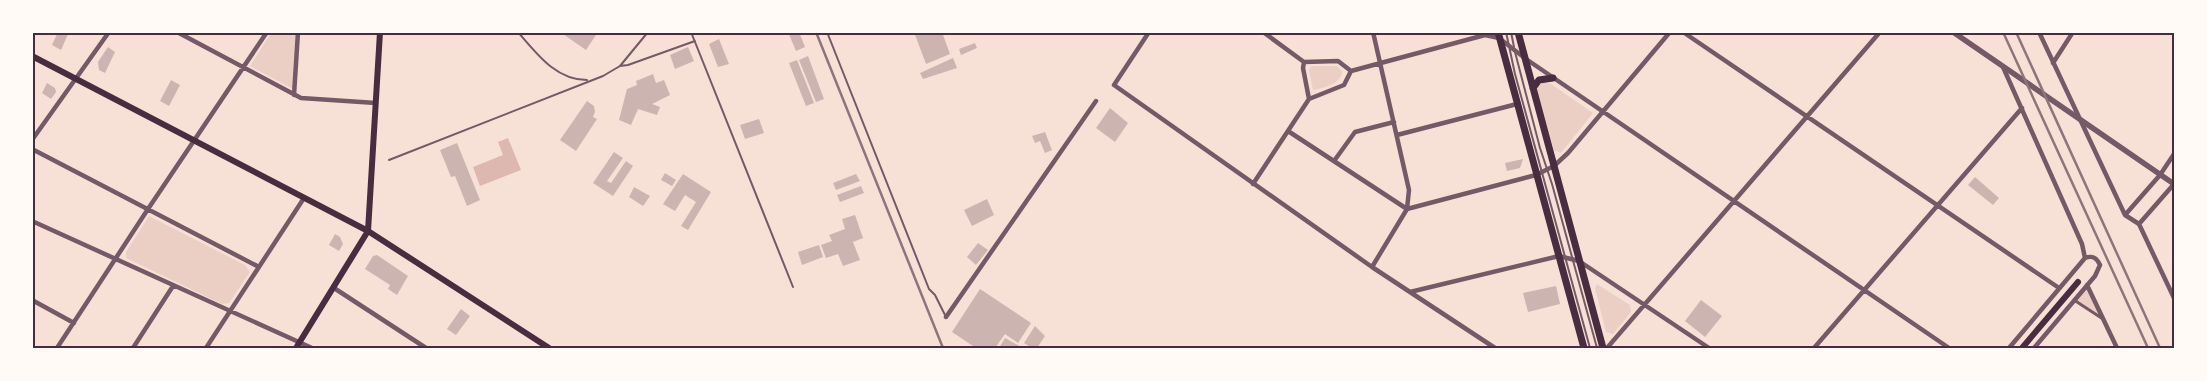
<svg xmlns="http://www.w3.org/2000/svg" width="2207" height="381" font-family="Karla,sans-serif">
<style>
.green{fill:#ebcfc5}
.water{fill:#dcb8b0}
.building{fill:#ccb4b1}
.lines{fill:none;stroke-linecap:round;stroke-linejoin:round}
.service{stroke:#755966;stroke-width:2}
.pedestrian{stroke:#755966;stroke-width:3}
.minor{stroke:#755966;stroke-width:4.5}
.tertiary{stroke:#755966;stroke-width:5.5}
.secondary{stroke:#4a2c40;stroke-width:6}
.primary{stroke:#4a2c40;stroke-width:7}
.rail{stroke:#8f747c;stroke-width:2.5}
.neatline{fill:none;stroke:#4a2c40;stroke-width:2}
</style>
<rect width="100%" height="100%" fill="#f7e1d7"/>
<path class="green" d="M271,33H297L293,89L250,66Z
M1311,66H1337L1342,71C1343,83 1323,89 1313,90L1309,70Z
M1543,82L1551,84L1593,113L1561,153L1554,150L1537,89Z
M149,216L245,265L250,272L229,303L222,304L126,258V252Z
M1597,284L1630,305L1631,312L1613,334L1606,332L1595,288Z
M2087,286L2102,318L2075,300Z"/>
<path class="water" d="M508,138L521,170L480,186L473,167L503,155L498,142Z"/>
<path class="building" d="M58,32H69L61,50L52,45Z
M560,32H598L586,50Z
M788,32H799L805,47L796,51Z
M914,32H942L950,54L926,64Z
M719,39L729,64L718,67L709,44Z
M975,43L977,48L961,55L959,49Z
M108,47L115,52L105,73L99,70L98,62Z
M688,47L694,61L675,69L670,55Z
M808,56L824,99L816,102L799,60Z
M953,58L957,68L923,79L920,73Z
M797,60L814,103L806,106L789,63Z
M653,74L656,83L664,80L670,95L652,104L660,107L657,115L638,109L631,125L619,120L627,89L637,85L636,81Z
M171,80L180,85L169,106L160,101Z
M47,83L55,88L56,92L51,99L42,93Z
M587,101L594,106L595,112L593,117L597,119L576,151L560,140Z
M1110,108L1128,123L1115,142L1096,128Z
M759,119L764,133L745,139L740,125Z
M1045,132L1052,150L1045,153L1040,141L1035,143L1032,136Z
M457,143L480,200L467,206L455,176L451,177L440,150Z
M614,152L623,158L607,181L611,183L626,161L633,166L613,196L593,183Z
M1523,159L1520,168L1507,171L1505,163Z
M665,173L676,180L672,186L661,180Z
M683,174L711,192L688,230L681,226L696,202L685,195L675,211L663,204Z
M856,174L860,181L836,190L833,183Z
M1975,177L1999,198L1993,205L1968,185Z
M861,186L864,193L840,202L837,195Z
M634,187L650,196L643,206L629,197Z
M987,199L994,215L972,226L964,210Z
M855,215L863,238L853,242L860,260L843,266L838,254L826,258L821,245L832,241L829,235L845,229L842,219Z
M335,234L340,237L343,244L339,251L329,245Z
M978,243L988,250L976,265L967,257Z
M819,245L823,257L802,265L798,252Z
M377,255L408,276L397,295L388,289L390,285L365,269L373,256Z
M1556,286L1560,304L1528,312L1523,293Z
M980,289L1031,323L1018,343L1005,334L995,348H976L952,332Z
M1701,300L1722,316L1705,337L1685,321Z
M461,309L470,316L456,335L447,329Z
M1035,326L1045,336L1037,348H1032L1024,343Z
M1005,338L1023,348H999Z"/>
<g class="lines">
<path class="service" d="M518,32C537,54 556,80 587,80
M691,32L793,287
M827,32L929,289L935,295L946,317
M1506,32L1515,74L1590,348
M1511,32L1514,47
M1515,52L1540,148L1552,184L1597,348
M620,66L628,65L695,41
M389,160L603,76L620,66L648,32"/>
<path class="pedestrian" d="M2074,300L2103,319"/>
<path class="minor" d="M177,32L301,98L376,103
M1149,32L1114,85L1372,267L1495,348
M1263,32L1304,62
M1683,32L2059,288
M2039,32L2125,215L2139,224L2174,298
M1304,62L1338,61L1351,71
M1304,62L1303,68L1309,99
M2053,63L2073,32
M2003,67L2082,244L2085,258
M1351,71L1485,35L1499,38L1526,59L1949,348
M294,95L298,32
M1288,131L1407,209L1536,175L1554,166L1568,153L1670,32
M1397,135L1517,104
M32,140L109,32
M32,149L259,267
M1334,161L1355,132L1394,122
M1253,184L1309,99L1344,85L1351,71
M2125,215L2160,175L2174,154
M32,221L312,348
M2139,224L2174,184
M1372,267L1407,209L1409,190L1373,32
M2087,285L2117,348
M334,288L426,348
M1410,292L1559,256L1579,261L1709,348
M32,300L74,323
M946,317L1096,101
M57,348L148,209L267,32
M133,348L173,286
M206,348L304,198
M1607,348L1880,32
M1814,348L2022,108
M2009,348L2085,258C2093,255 2097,258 2100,265L2095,276L2034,348"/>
<path class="tertiary" d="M1953,32L2174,184"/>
<path class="secondary" d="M32,56L368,231L549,348
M296,348L368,231L380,32
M2022,348L2078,282"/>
<path class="primary" d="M1498,32L1584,348
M1518,32L1603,348
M1533,88L1539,80L1553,78"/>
<path class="rail" d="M816,32L943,348
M2003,32L2148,348
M2016,32L2160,348"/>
</g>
<rect width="2207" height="381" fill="none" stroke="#fffaf5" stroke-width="68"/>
<rect x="34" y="34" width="2139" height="313" class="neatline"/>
</svg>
